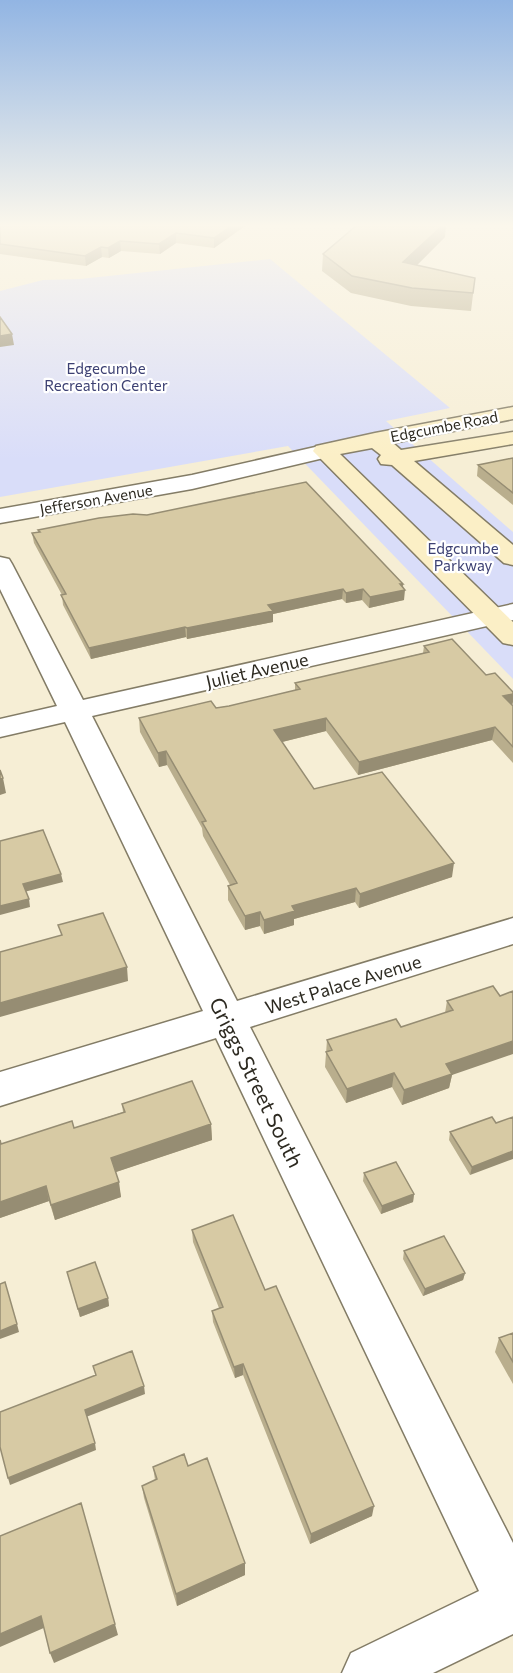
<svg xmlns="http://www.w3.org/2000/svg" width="513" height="1673" font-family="Commissioner,sans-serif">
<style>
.green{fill:#d9ddf9}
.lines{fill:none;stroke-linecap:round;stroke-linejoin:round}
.street-casing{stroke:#837c66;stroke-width:3}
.secondary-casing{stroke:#837c66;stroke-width:3}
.street{fill:#fff;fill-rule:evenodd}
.secondary{fill:#fbefc6;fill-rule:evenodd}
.wall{fill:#b9ae8d}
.shaded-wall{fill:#968d73}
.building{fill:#d7caa4;stroke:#968d73;stroke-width:1.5}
.labels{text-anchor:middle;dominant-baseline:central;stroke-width:4.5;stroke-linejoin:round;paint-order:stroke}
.far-park-label{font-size:15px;fill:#3d4173;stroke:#fff}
.far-street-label{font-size:15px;fill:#2d2a21;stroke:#fff}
.street-label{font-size:18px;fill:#2d2a21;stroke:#fff}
.near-street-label{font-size:21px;fill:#2d2a21;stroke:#fff}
</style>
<rect width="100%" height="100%" fill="#f6eed5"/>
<path class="green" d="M270,259L450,408L386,421L513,532V679L288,446L0,497V291L43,280L80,279Z"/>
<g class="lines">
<g class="street-casing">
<path id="street" d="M324,445L332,446L335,451L332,456L192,489L0,523V509L192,475Z
M0,557L9,559L12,564L83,700L513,604V620L92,716L237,1001L513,918V944L250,1027L513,1543V1634L433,1673H342L351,1653L479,1591L216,1038L0,1106V1072L203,1011L65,722L0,737V719L57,706L0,589Z"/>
</g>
<g class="secondary-casing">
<path id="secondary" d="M513,407V419L393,443L401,450L513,432V444L414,461L513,545V565L504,563L392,465L381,464L378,459L381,455L372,448L340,454L513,622V645L503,643L313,451L316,446L375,433Z"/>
</g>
<use href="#street" class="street"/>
<use href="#secondary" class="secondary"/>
</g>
<path class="wall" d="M0,226H245L214,248L176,243L160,254L121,251L109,258L102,257L86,266L0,254Z
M445,237L417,265L475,278L471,311L411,306L351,293L322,271L323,254Z
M513,458V505L477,476L478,465Z
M38,530L403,584L404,600L369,608L362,600L346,603L342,599L273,614V622L187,639L186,637L91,659L63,605L62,595L34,543L32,533L39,532Z
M424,646L513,706V763L492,740L358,775L326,731L282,742L314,789L452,877L359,908L355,902L294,919V925L264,934L260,926L245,930L228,900V886L230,885L203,836L202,828L167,765L159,767L140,732L139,718L229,706L295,691V683L423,653Z
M493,986L452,1075L449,1088L402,1105L392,1087L346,1103L325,1067L327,1040L401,1027L445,1013L447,1001Z
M122,1104L211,1124L212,1140L116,1172L121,1197L55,1220L49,1201L0,1218V1140L1,1144L74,1128L123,1112Z
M496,1123L470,1175L449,1140L450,1132Z
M364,1173L414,1194L413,1202L381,1214L363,1181Z
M192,1230L265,1290L372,1516L310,1544L243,1375L235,1378L213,1322L212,1311L219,1308L193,1242Z
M404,1251L465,1273L463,1280L423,1296L403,1259Z
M67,1272L108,1298L109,1306L80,1317Z
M513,1333V1384L495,1352L499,1338Z
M153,1467L245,1563V1575L177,1606L144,1498L142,1486L155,1480Z"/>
<path class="shaded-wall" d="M231,226H245L214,248V238Z
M442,226H446L445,237L402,280L403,262Z
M176,233V243L160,254L159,244Z
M120,241L121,251L109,258L108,248Z
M101,247L102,257L86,266L85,256Z
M12,334L14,345L0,347V336Z
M400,584H403L402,590H405L404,600L369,608L370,597Z
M343,589L342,599L273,614V622L187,639V628L268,605Z
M363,589L362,600L346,603V593Z
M185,627L186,637L91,659L89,648Z
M513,694V702L512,707L503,696Z
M326,718V731L274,744V730Z
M495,727L492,740L358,775L359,762Z
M166,751L167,765L159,767L158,753Z
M3,778L6,793L0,795V779Z
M454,863L452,877L359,908L360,894Z
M61,874L63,882L24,892L23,884Z
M356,888L355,902L294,919V925L264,934V920L292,906Z
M29,899L30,907L0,915V906Z
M260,912V926L245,930V916Z
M127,967L128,981L0,1017V1003Z
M513,1041V1054L452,1075L449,1088L402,1105L404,1090L446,1064Z
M394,1073L392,1087L346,1103L347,1089Z
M211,1124L212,1140L113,1173L111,1158Z
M513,1151V1159L470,1175L472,1167Z
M119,1182L121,1197L55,1220L51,1205Z
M46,1186L49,1201L0,1218V1202Z
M414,1194L413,1202L381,1214L382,1206Z
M465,1273L463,1280L423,1296L425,1289Z
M108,1298L109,1306L80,1317L78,1309Z
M17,1324L19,1332L0,1339V1331Z
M243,1364V1375L235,1378L234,1367Z
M144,1386L145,1394L86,1417L85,1410Z
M95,1443L96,1450L10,1485L8,1478Z
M374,1506L372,1516L310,1544L311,1534Z
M245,1563V1575L177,1606L176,1594Z
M41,1616L46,1627L0,1647V1634Z
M115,1624L118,1635L54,1663L50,1653Z"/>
<path class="building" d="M0,226H231L214,238L176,233L159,244L120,241L108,248L101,247L85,256L0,244Z
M356,226H442L403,262L475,278L473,293L412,288L352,276L323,254Z
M0,317L12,334L0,336Z
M513,458V493L478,465Z
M306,482L403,584H400L405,590L370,597L363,589L346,593L343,589L268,605L273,611L187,628L185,627L89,648L61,595L66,594L32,533L40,532L38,530L99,518L133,514L147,515Z
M452,639L486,675L495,673L513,692V694L503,696L513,706V747L495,727L359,762L326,718L274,730L314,789L382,772L454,863L360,894L356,888L292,906L295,911L264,920L260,912L245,916L228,886L237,883L202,822L206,821L166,751L158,753L139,718L211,701L216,708L229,706L300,689L295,683L429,652L424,646Z
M0,770L3,778L0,779Z
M43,830L61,874L23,884L29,899L0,906V841Z
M103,913L127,967L0,1003V952L62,935L58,925Z
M493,986L500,996L513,991V1041L446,1064L452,1074L404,1090L394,1073L347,1089L326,1052L332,1050L327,1040L396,1019L401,1027L453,1010L447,1001Z
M192,1081L211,1124L111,1158L119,1182L51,1205L46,1186L0,1202V1140L1,1144L72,1121L74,1128L125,1112L122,1104Z
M492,1117L496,1123L513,1117V1151L472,1167L450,1132Z
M396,1162L414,1194L382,1206L364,1173Z
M233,1215L265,1290L276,1286L374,1506L311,1534L243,1364L234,1367L212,1311L223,1307L192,1230Z
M444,1236L465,1273L425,1289L404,1251Z
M95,1262L108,1298L78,1309L67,1272Z
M5,1282L17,1324L0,1331V1284Z
M513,1333V1362L499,1338Z
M132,1351L144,1386L85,1410L95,1443L8,1478L0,1447V1412L96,1375L93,1366Z
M184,1454L188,1466L207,1458L245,1563L176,1594L142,1486L157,1479L153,1467Z
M81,1503L115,1624L50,1653L41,1616L0,1634V1536Z"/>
<linearGradient id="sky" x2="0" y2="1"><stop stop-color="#92b5e3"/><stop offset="0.49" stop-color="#fbf7ec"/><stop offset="1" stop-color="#fbf7ec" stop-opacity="0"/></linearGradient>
<rect width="513" height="460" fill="url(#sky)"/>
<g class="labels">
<g class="far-park-label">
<text x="106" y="368">Edgecumbe<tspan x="106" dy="17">Recreation Center</tspan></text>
<text x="463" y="548">Edgcumbe<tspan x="463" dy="17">Parkway</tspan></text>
</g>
<g class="far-street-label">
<text transform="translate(444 426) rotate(-11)">Edgcumbe Road</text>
<text transform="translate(96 499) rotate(-10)">Jefferson Avenue</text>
</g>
<g class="street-label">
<text transform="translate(257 670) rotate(-13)">Juliet Avenue</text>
<text transform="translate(343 984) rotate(-17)">West Palace Avenue</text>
</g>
<g class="near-street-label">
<text transform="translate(257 1082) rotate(64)">Griggs Street South</text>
</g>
</g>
</svg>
